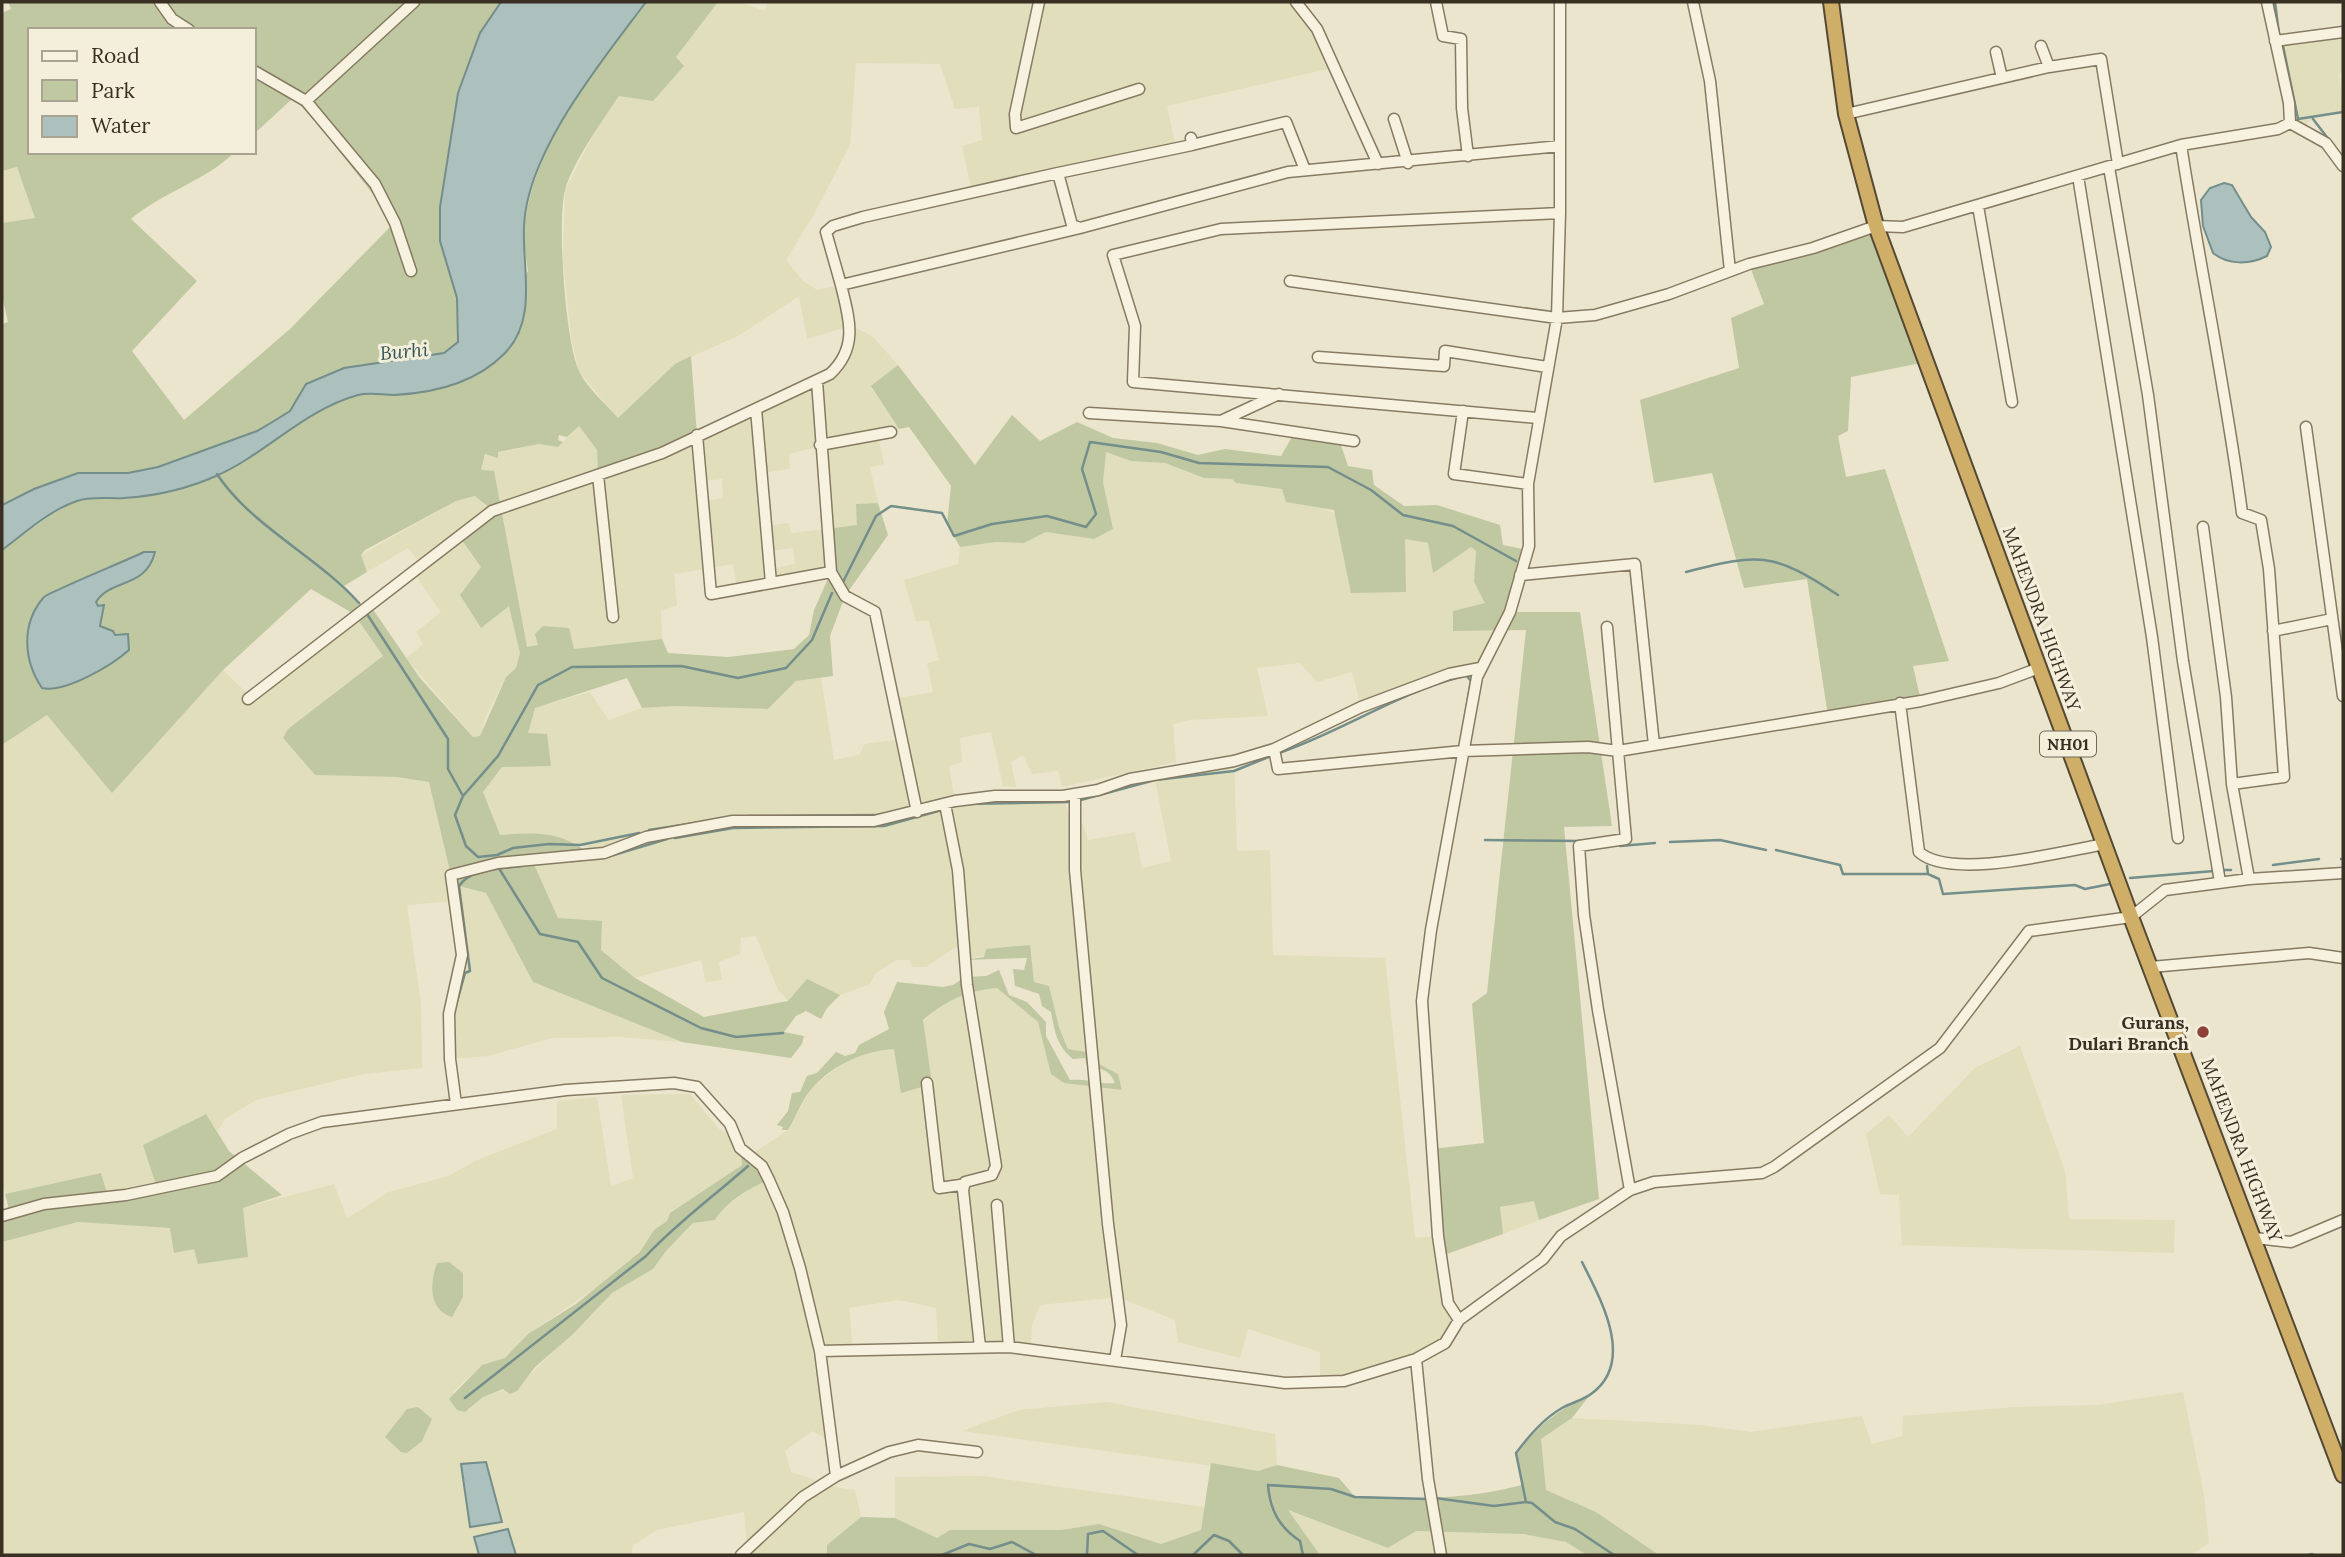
<svg xmlns="http://www.w3.org/2000/svg" width="2345" height="1557" font-family="Lora,serif">
<style>
.farmland{fill:#e0debb;fill-rule:evenodd}
.green{fill:#bfc8a1;fill-rule:evenodd}
.water{fill:#acc0bd;stroke:#738e8b;stroke-width:2}
.lines{fill:none;stroke-linecap:round;stroke-linejoin:round}
.stream{stroke:#738e8b;stroke-width:2.5}
.minor-casing{stroke:#877a62;stroke-width:13}
.highway-casing{stroke:#554835;stroke-width:18}
.minor{stroke:#f6f2df;stroke-width:10}
.highway{stroke:#cfae68;stroke-width:14}
.poi-dot{fill:#8f4138;stroke:#f3efdb;stroke-width:2.5}
.labels{text-anchor:middle;dominant-baseline:central;stroke-width:6;stroke-linejoin:round;paint-order:stroke}
.shield{fill:#f3efdb;stroke:#71695a;stroke-width:2}
.shield-label{font-size:16px;font-weight:bold;fill:#393023}
.street-label{font-size:18px;fill:#393023;stroke:#f3efdb}
.poi-label{font-size:18px;font-weight:bold;fill:#393023;stroke:#f3efdb;text-anchor:end}
.water-label{font-size:19px;font-style:italic;fill:#345557;stroke:#f3efdb}
</style>
<rect width="100%" height="100%" fill="#ebe5cd"/>
<path class="farmland" d="M718,2H741L765,11L767,2H1296L1317,29L1332,68L1167,106L1176,148L972,192L962,146L982,140L979,107L955,109L940,64L856,63L850,145L814,214L786,260L803,281L817,290L841,285L851,325L873,337L898,365L871,387L899,429L878,435L884,464L870,467L878,503L856,504L858,525L831,572L737,589L733,564L674,574L677,605L661,611L662,639L573,649L538,645L527,648L517,608L500,506L481,470L486,453L498,457L497,453L539,444L558,447L579,426L597,450L598,475L643,461L837,367L850,326L807,339L799,296L738,336L675,364L618,418L579,372L571,336L563,260L565,190L597,128L619,96L683,66L676,57ZM820,446L828,529L791,533L789,523L767,526L762,473L790,469L789,454ZM722,479L723,498L703,501L701,481ZM793,548L795,564L770,569L769,551Z
M2343,32V72L2339,73L2343,112L2313,119L2300,129L2290,123L2275,41Z
M17,167L36,218L2,223V171Z
M1105,452L1131,461L1165,463L1204,478L1232,479L1236,483L1282,489L1318,507L1404,539L1428,543L1433,572L1471,547L1476,551L1474,582L1486,603L1453,611V631H1499L1480,668L1361,707L1352,672L1317,682L1300,663L1257,668L1268,716L1190,720L1173,724L1176,762L1062,787L1058,771L1032,774L1023,755L1011,762L1016,787L1003,786L991,732L960,738L962,762L949,766L955,801L1063,796L1072,825L1082,822L1088,840L1135,832L1142,868L1171,861L1154,774L1234,761L1237,851L1270,850L1273,955L1385,958L1415,1238L1438,1236L1448,1303L1459,1320L1445,1343L1416,1359L1344,1381H1320V1352L1248,1329L1240,1358L1178,1342L1175,1320L1118,1297L1040,1305L1032,1325L1031,1343L938,1341L936,1308L899,1300L849,1308L853,1349L821,1351L833,1442L812,1431L785,1451L791,1472L840,1488L855,1490L861,1517L827,1545V1555H748L744,1512L657,1530L633,1545L631,1555H2V1242L78,1222L171,1228L195,1249L248,1256L243,1208L334,1184L347,1218L389,1192L449,1176L475,1161L557,1129V1101L597,1097L611,1186L633,1178L621,1095L690,1094L719,1129L735,1135L742,1165L671,1212L667,1221L654,1230L640,1252L603,1283L528,1334L505,1358L482,1365L453,1392L469,1410L482,1397L520,1385L612,1293L653,1269L666,1251L694,1223L714,1220L724,1208L756,1185L769,1181L753,1161L755,1152L788,1130L812,1087L846,1061L874,1051L894,1049L947,1000L973,990L997,988L1038,1022L1045,1044L1064,1083L1122,1090L1118,1074L1099,1064L1093,1053L1069,1049L1059,1027L1049,986L1034,982L1029,945L964,960L959,945L926,967H913L909,960H896L876,973L870,984L840,995L807,979L788,1001L778,990L756,936L741,938L740,954L719,962L722,980L706,982L701,960L635,978L601,950L602,922L558,918L532,860L602,852L560,839L500,836L483,792L527,733L534,708L590,692L609,720L642,708L674,706L768,709L796,681L821,678L834,760L859,755L865,744L900,739L893,699L933,692L927,663L939,660L929,621H916L904,580L958,564L960,547L996,542L1024,543L1046,532L1094,539L1113,529L1103,482Z
M475,496L492,511L520,653L516,668L506,677L487,714L480,736L473,737L406,658L423,644L416,632L441,612L413,572L422,565L408,548L367,572L361,555L456,501Z
M354,614L384,656L288,729L283,738L315,775L397,777L429,782L459,886L486,893L533,982L682,1042L620,1037L552,1038L488,1056L450,1059L449,1014L462,955L454,901L407,905L421,1004L422,1068L364,1074L256,1100L225,1119L218,1131L205,1114L144,1145L158,1189L107,1198L100,1173L5,1194L2,1181V745L47,715L206,688L223,670L249,695Z
M2020,1046L2065,1171L2069,1219L2175,1220L2174,1253L1902,1245L1899,1195L1880,1194L1866,1134L1889,1115L1908,1137L1975,1068Z
M1534,1200L1539,1220L1503,1234L1499,1208Z
M2183,1392L2204,1495L2209,1543L2190,1555H1659L1596,1512L1546,1490L1541,1439L1572,1418L1700,1425L1751,1432L1862,1416L1872,1444L1902,1436L1903,1416L2015,1407L2098,1405Z
M1107,1402L1275,1434L1277,1465L1258,1471L1234,1469L962,1431L1019,1410Z
M983,1476L1204,1507L1201,1530L1161,1544L1099,1524L1061,1530H950L937,1538L895,1518V1477Z
M1287,1510L1388,1548L1415,1531L1523,1534L1566,1542L1587,1555H1320Z"/>
<path class="green" d="M8,2H501L480,33L458,93L440,207V241L457,298L458,342L444,353L344,368L306,384L290,411L274,421L257,431L158,467L128,473H78L34,489L2,505V324L8,322L2,295V223L35,218L17,167L2,171V13L11,9ZM30,30H254V134L293,98L316,122L395,222L290,329L184,420L132,351L197,281L131,219C163,192 205,181 235,152H30Z
M646,2H718L676,57L684,66L653,101L619,96C602,121 573,162 565,190C557,220 565,345 580,373C588,389 606,404 618,418L675,364L691,356L697,435L598,475L597,450L579,426L567,437L559,435L558,440L563,442L558,447L539,444L498,452V458L485,454L481,470L494,471L527,647L538,645L535,634L543,626L569,628L574,649L662,639L668,653L728,657L794,649L809,635L814,610L831,572L828,529L857,525L856,504L878,503L888,535L845,596L830,636L833,676L796,681L768,709L674,706L642,708L627,678L535,708L528,733L547,734L551,766L502,767L483,792L500,835C535,832 563,831 591,855L532,860L558,918L602,921L601,950L635,978L704,1017L788,1001L807,979L840,995L827,1008L821,1019L806,1011L796,1016L784,1032L804,1036L802,1044L791,1058L682,1042L533,982L486,893L459,886L451,875L429,782L397,777L315,775L283,738L288,729L383,656L354,614L311,589L223,670L112,793L47,715L2,745V550L51,515L78,500L173,492L218,475L316,413L359,394L396,395L437,389L528,271C526,256 522,238 525,223C536,139 597,68 646,2ZM475,496L492,510L459,536L481,567L460,595L481,628L509,606L520,653L516,668L506,677L480,736L473,737L420,678L370,605L359,603L344,586L367,572L361,555L365,550L456,501Z
M1876,226L1926,362L1851,377L1848,431L1838,436L1846,477L1885,469L1949,661L1913,666L1921,701L1828,716L1807,579L1744,588L1712,473L1654,483L1640,400L1739,368L1731,318L1764,304L1749,264Z
M898,365L975,465L1012,415L1040,441L1077,422L1113,438L1157,443L1198,455L1225,449L1281,456L1292,437L1341,445L1348,466L1372,470L1374,485L1404,506L1437,505L1500,525L1503,545L1527,550L1510,612H1580L1612,826L1564,827L1599,1199L1539,1220L1534,1201L1500,1207L1503,1234L1441,1256L1432,1149L1484,1143L1472,1004L1487,993L1526,630L1453,631V611L1485,603L1474,582L1476,551L1471,547L1433,573L1428,543L1405,539L1406,592L1351,593L1334,510L1286,502L1282,489L1236,483L1232,479L1204,478L1165,463L1131,461L1106,452L1103,482L1113,529L1094,539L1046,532L1024,543L996,542L960,547L947,524L951,486L909,427L899,429L871,386Z
M1030,945L1034,982L1049,986L1059,1027L1068,1049L1093,1053L1099,1064L1118,1074L1122,1090L1064,1083L1051,1074L1038,1022L997,988C966,991 947,1000 923,1020L932,1084L901,1093L894,1049C864,1051 835,1064 814,1086C803,1097 796,1117 788,1130H782L783,1127L777,1125L788,1111L792,1093L800,1092L807,1076L817,1073L836,1052L845,1056L855,1053L859,1045L889,1029L884,1012L897,982L943,987L953,985L965,977L986,976L999,970L1009,995L1027,1002L1046,1022V1036L1070,1080C1088,1078 1100,1085 1115,1083C1110,1071 1101,1067 1088,1068L1085,1058L1073,1059C1056,1045 1055,1032 1051,1012L1042,1006L1039,994L1015,986L1013,969L1024,970L1027,958L964,960L984,957L986,949Z
M206,1114L229,1151L282,1195L243,1208L248,1257L198,1264L194,1249L174,1253L170,1228L78,1222L2,1242V1216L10,1213L5,1194L101,1173L108,1197L157,1188L143,1145Z
M740,1148L769,1180C751,1187 725,1203 715,1220L693,1223L666,1251L653,1269L612,1293L573,1334L535,1367L517,1391L510,1394L503,1389L483,1397L465,1412L457,1410L449,1399L482,1365L505,1358L528,1334L576,1304L640,1252L654,1230L667,1221L670,1213L742,1165Z
M449,1262L463,1273V1297L452,1317C428,1310 430,1282 437,1263Z
M1590,1395L1572,1418L1541,1439L1546,1490L1596,1512L1659,1555H1587L1566,1542L1523,1534L1416,1531L1388,1548L1288,1510L1320,1555H827V1545L861,1517L895,1518L937,1538L950,1530H1061L1099,1524L1161,1544L1201,1530L1211,1463L1258,1471L1277,1465L1339,1478L1355,1497C1412,1499 1466,1500 1522,1485L1516,1453C1537,1426 1559,1409 1590,1395Z
M418,1407L432,1419L422,1441L407,1453L401,1452L385,1437L407,1409Z"/>
<path class="water" d="M501,2H646C602,61 527,151 524,226C522,268 538,319 505,353C477,382 434,393 394,395C383,395 369,392 358,395C304,410 266,454 216,476C187,489 156,496 124,498C110,499 91,496 77,501C50,510 25,533 2,550V505L34,489L78,473H128L158,467L257,431L274,421L290,411L306,384L344,368L444,353L458,342L457,298L440,241V207L458,93L480,33Z
M2224,183L2232,185L2251,217L2265,232L2271,247L2267,256C2249,265 2228,265 2213,253L2203,226L2201,200L2210,188Z
M144,552H155C146,589 111,578 96,602L98,606L104,605L100,626L113,631L115,635L128,634L129,650C111,666 65,693 42,688C23,660 21,623 44,597C49,592 130,559 144,552Z
M486,1462L502,1522L470,1527L461,1464Z
M508,1529L516,1555H479L474,1537Z"/>
<g class="lines">
<path class="stream" d="M2275,2L2279,34
M2283,46L2298,119L2343,112
M2313,119L2343,158
M217,474C250,525 318,557 359,603
M1686,572C1760,553 1773,552 1838,595
M842,584L876,516L891,506L942,513L954,536L992,524L1047,516L1086,527L1096,514L1082,469L1090,442L1161,452L1199,463L1328,467L1371,490L1403,515L1453,526L1516,561
M367,614L448,739V769L463,796L498,756L538,685L572,667L681,666L738,678L786,668L812,640L832,593
M1460,745L1471,681L1466,675
M1279,753C1341,732 1396,694 1460,677
M463,796L455,815L466,846L478,857L497,855L513,848L549,844L580,845L639,833
M1077,801L1155,780L1234,771L1271,756
M965,804L1071,802
M749,816L879,815
M649,830L715,820
M675,838L733,828L884,826L942,810
M1485,840L1583,841
M1670,842L1720,840L1766,850
M1620,846L1655,843
M1776,850L1840,865L1843,874H1928
M607,857L667,839
M2341,859H2343
M572,861L600,858
M2273,865L2319,859
M1927,866L1928,874L1939,879L1943,894L2075,885L2085,889L2110,884
M500,870L540,934L578,942L602,978L701,1028L736,1037L783,1033
M2221,870H2231
M2130,878L2214,871
M455,1009L465,973L470,971L459,886C471,868 501,869 520,866
M465,1398L646,1256C677,1223 714,1196 748,1166
M1435,1498L1494,1506L1526,1502L1516,1453C1529,1436 1543,1419 1562,1408C1571,1403 1583,1400 1591,1394C1636,1362 1601,1300 1582,1262
M1526,1502L1532,1503L1555,1522L1575,1529L1614,1555
M942,1555L969,1544L990,1549L1012,1542L1036,1555
M1087,1555L1088,1534L1103,1531L1138,1555
M1193,1555L1214,1535L1229,1541L1243,1555
M1303,1555L1300,1541C1279,1527 1270,1510 1268,1485L1331,1489L1355,1497L1428,1499
M2308,1555L2312,1554"/>
<g class="minor-casing">
<path id="minor" d="M160,2L172,19L189,30
M1039,2L1015,114L1016,128L1139,89
M1296,2L1317,29L1378,164
M1436,2L1443,36L1461,39L1462,108L1468,156
M1693,2L1710,81L1730,271
M2267,2L2289,103L2290,123
M2275,41L2343,32
M2041,46L2049,67
M1996,52L2002,78
M254,71L306,101L375,184L395,223L411,271
M306,101L414,2
M1846,114L2049,67L2101,59L2118,164
M1394,119L1408,163
M1191,138L1192,145L1286,122L1305,170
M2181,145C2200,268 2226,390 2242,513L2261,520L2269,569L2284,777L2232,784L2249,879
M2109,167L2148,395L2183,661L2220,882
M1058,173L1192,145
M2078,176L2152,637L2178,838
M1978,206L2012,402
M1290,281L1557,318L1595,315L1669,294L1749,264L1813,248L1876,226L1903,227L2181,145L2278,129L2290,123L2326,143L2343,166
M841,285L826,232L833,226L863,217L1058,173L1072,225L1080,228
M1318,357L1444,366L1445,351L1547,367
M817,381L831,572L845,596L875,612L917,812
M756,409L771,583L831,572
M1463,411L1454,474L1528,484
M1089,413L1221,421L1279,394
M1537,418L1133,382L1135,326L1113,255L1221,229L1560,213
M1221,421L1354,441
M2306,427L2343,696
M697,435L711,594L771,583
M820,445L891,432
M598,475L613,617
M2203,527L2226,697L2232,784
M1520,575L1635,564L1654,745
M2273,631L2332,619
M248,699L492,511L662,453L830,374C859,347 849,318 841,285L1080,228L1288,172L1560,146
M1900,703L1919,852C1951,881 2064,851 2105,844
M1274,749L1278,769L1463,751L1588,747L1618,751L1607,627
M1075,794V870L1108,1224L1121,1325L1115,1360
M945,804L958,870L967,985L996,1166L992,1175L965,1182L963,1190
M2151,967L2309,953L2343,958
M927,1083L939,1188L960,1185L963,1190L980,1347
M456,1104L450,1059L449,1014L462,955L451,875L498,863L604,853L646,837L733,821H874L955,801L995,796H1063L1098,790L1130,779L1234,761L1274,749L1361,707L1449,674L1480,668
M1630,1190L1598,1010L1584,915L1579,846L1626,839L1618,751L1921,701L1999,683L2039,668
M997,1205L1009,1347
M2,1216L44,1204L126,1195L217,1176L242,1158L289,1134L322,1122L566,1090L674,1083L697,1087L730,1124L740,1148L762,1166L769,1180L783,1212L800,1268L820,1351
M2255,1238L2291,1242L2343,1220
M1459,1320L1543,1259L1561,1236L1630,1190L1654,1182L1762,1173L1774,1167L1940,1048L2029,931L2131,917L2165,890L2249,879L2343,873
M1416,1359L1428,1479L1441,1555
M836,1476L889,1452L918,1445L977,1452
M741,1555L803,1497L836,1476L820,1351L1009,1347L1285,1383L1344,1381L1416,1359L1445,1343L1459,1320L1448,1303L1438,1236L1422,1001L1431,930L1477,677L1510,612L1529,546L1528,484L1557,318L1560,213V2"/>
</g>
<g class="highway-casing">
<path id="highway" d="M1831,2L1846,114L1876,226L2131,917L2343,1475"/>
</g>
<use href="#minor" class="minor"/>
<use href="#highway" class="highway"/>
</g>
<circle class="poi-dot" cx="2203" cy="1032" r="7"/>
<g class="labels">
<rect class="shield" x="2040" y="731.5" width="56" height="25" rx="5"/>
<g class="shield-label">
<text x="2068" y="744">NH01</text>
</g>
<g class="street-label">
<text transform="translate(2042 619) rotate(70)">MAHENDRA HIGHWAY</text>
<text transform="translate(2242 1150) rotate(69)">MAHENDRA HIGHWAY</text>
</g>
<g class="poi-label">
<text x="2189" y="1022">Gurans,<tspan x="2189" dy="21">Dulari Branch</tspan></text>
</g>
<g class="water-label">
<text transform="translate(404 351) rotate(-5)">Burhi</text>
</g>
</g>
<rect width="2345" height="1557" fill="none" stroke="#393023" stroke-width="7"/>
<rect x="28" y="28" width="228" height="126" fill="#f3efdb" stroke="#a9a391" stroke-width="2"/>
<rect x="42" y="51" width="35" height="10" fill="#f6f2df" stroke="#a9a391" stroke-width="2"/>
<text x="91" y="63" font-size="21" fill="#393023">Road</text>
<rect x="42" y="80" width="35" height="21" fill="#bfc8a1" stroke="#a9a391" stroke-width="2"/>
<text x="91" y="98" font-size="21" fill="#393023">Park</text>
<rect x="42" y="116" width="35" height="21" fill="#acc0bd" stroke="#a9a391" stroke-width="2"/>
<text x="91" y="133" font-size="21" fill="#393023">Water</text>
</svg>
